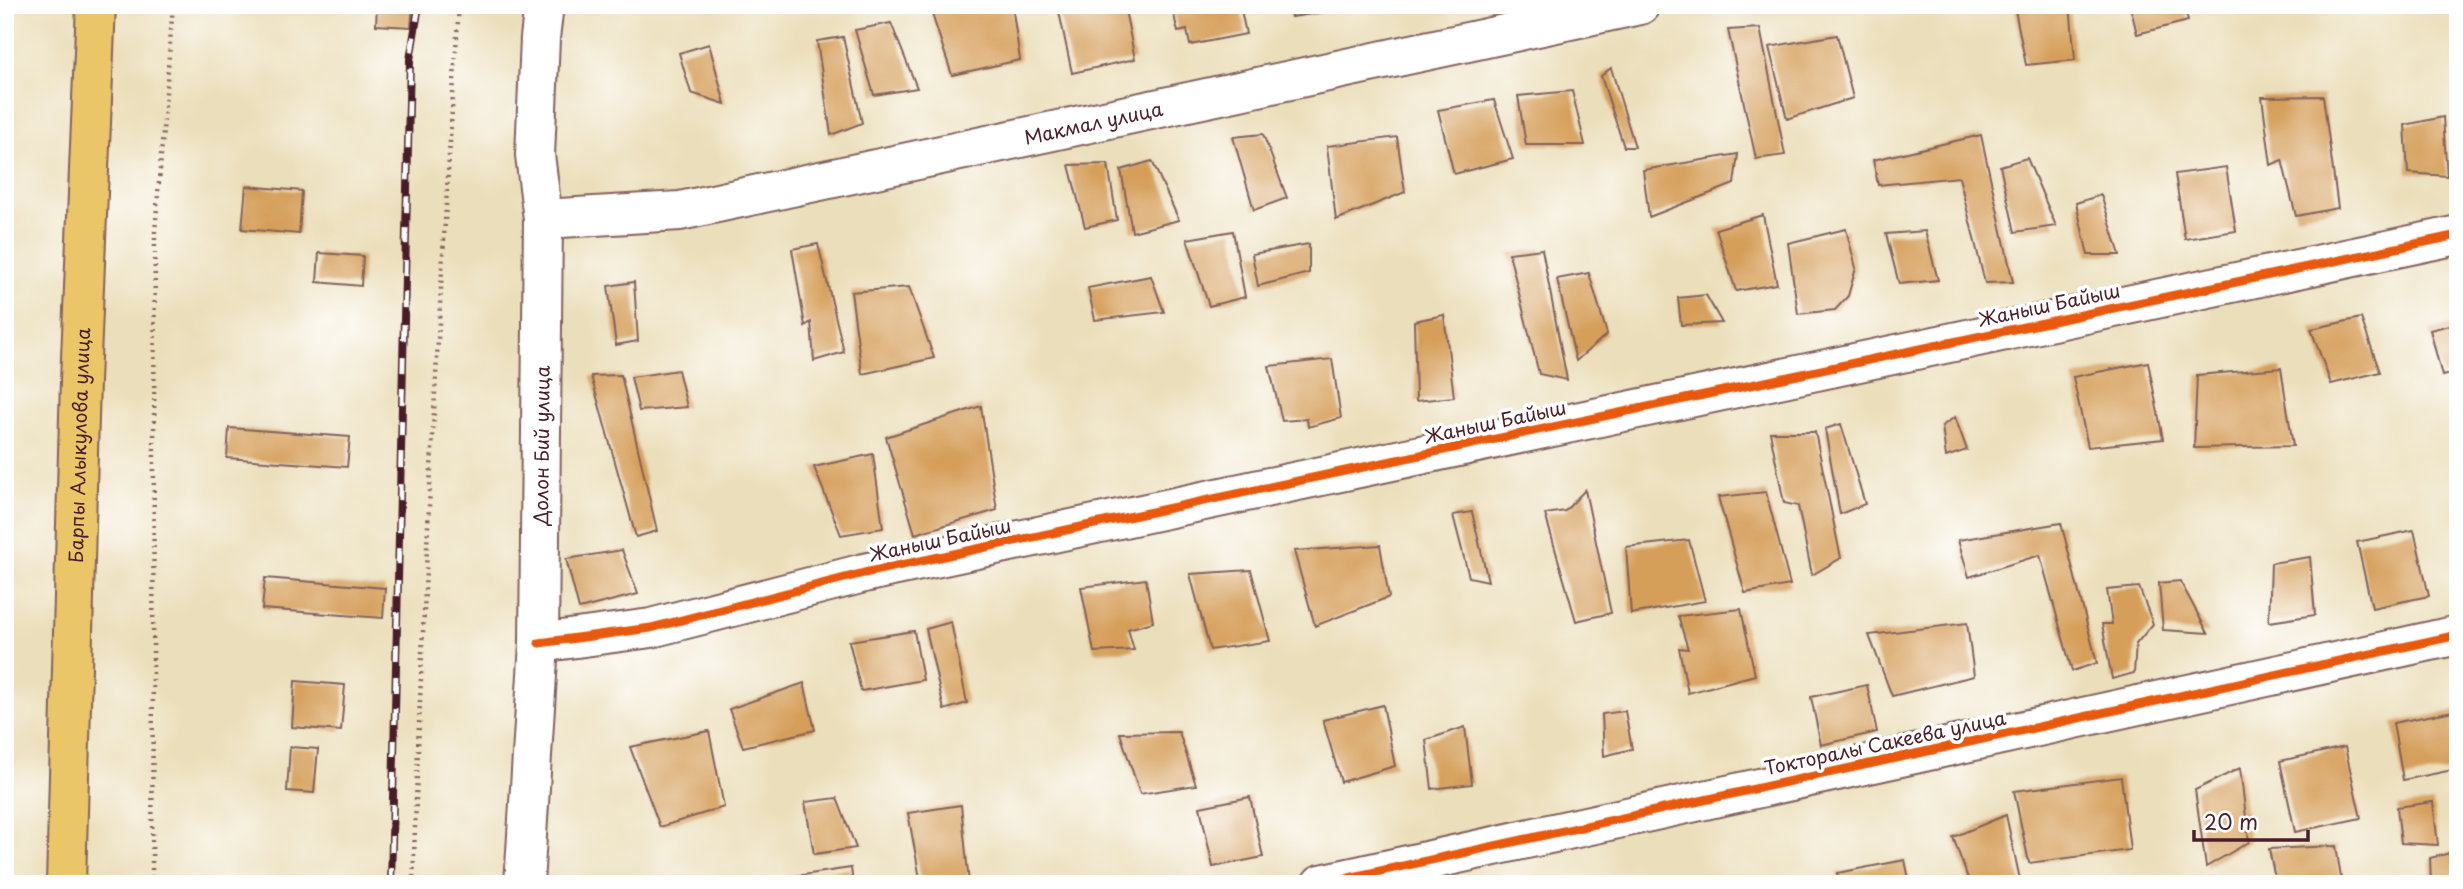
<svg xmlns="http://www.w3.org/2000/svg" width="2463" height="889" font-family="'Playpen Sans',sans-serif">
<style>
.building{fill:#d59f5a}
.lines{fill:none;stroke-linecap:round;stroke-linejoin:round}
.minor-casing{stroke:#82625d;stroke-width:42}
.tertiary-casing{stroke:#82625d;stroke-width:42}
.primary-casing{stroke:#82625d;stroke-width:42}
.path{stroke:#82625d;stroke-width:4.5;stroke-dasharray:2 5;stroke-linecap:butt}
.minor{stroke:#fff;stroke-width:38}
.tertiary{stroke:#fff;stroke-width:38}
.primary{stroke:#ebc669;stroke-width:38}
.rail-casing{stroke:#4a1f2b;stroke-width:8}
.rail{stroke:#fff;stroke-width:5;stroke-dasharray:16;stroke-linecap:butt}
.cycleway-casing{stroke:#fff;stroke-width:13}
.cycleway{stroke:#e8590c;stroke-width:9}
.labels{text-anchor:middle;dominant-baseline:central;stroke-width:7;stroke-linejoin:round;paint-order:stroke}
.street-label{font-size:19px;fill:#4a1f2b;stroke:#fff}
</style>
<rect width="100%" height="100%" fill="#fff"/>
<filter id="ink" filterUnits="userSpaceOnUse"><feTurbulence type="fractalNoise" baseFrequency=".0143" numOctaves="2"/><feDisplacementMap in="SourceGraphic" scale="14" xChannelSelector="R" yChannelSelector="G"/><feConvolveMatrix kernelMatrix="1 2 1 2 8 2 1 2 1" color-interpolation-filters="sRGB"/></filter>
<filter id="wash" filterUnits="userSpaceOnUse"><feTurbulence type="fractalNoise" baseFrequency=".00686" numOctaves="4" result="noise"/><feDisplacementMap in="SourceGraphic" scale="28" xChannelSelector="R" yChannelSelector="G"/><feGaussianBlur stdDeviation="1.57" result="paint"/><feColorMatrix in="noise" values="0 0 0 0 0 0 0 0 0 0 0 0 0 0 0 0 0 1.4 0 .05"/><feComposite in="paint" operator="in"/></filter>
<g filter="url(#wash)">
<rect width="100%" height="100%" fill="#ebdeba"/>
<g id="blocks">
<path class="building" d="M377,5H413L411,27L376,25Z
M929,5H1012L1020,60L952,75Z
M1124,5L1135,59L1072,73L1058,7Z
M1182,5H1240L1246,34L1190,45L1187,30L1178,32L1174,15L1184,13Z
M1289,5H1358V7L1291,17Z
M2014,5H2070L2075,60L2026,65Z
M2130,5H2184L2188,21L2137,34Z
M891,23L917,88L874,95L855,30Z
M1760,28L1785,155L1756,159L1728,30Z
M1837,35L1853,98L1787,119L1769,47Z
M843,37L862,123L831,135L817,41Z
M709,44L725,104L691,93L679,53Z
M1611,68L1635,147H1624L1601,76Z
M1572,91L1585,145H1526L1518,96Z
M2323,96L2338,208L2296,216L2282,160L2271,165L2262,97Z
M1494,100L1513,159L1454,174L1438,110Z
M2443,117L2447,176L2408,173L2405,125Z
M1263,134L1287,198L1254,210L1233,137Z
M1981,135L2013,282L1985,283L1959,177L1878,185L1873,160Z
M1397,137L1405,192L1336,220L1327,146Z
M1738,154L1734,184L1649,217L1643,170Z
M2027,158L2056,226L2015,232L2000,166Z
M1152,161L1179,220L1132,232L1121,170Z
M1108,164L1117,220L1085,227L1069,165Z
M2226,167L2236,231L2185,239L2175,174Z
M246,186L302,191L299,234L242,229Z
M2101,195L2120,255H2088L2076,203Z
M1763,215L1777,284L1736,291L1716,229Z
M1846,229L1856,268L1848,296L1835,310L1798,314L1788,243Z
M1233,231L1245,297L1209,306L1187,239Z
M1925,231L1938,280L1899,284L1886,234Z
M818,244L844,352L814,361L811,322L805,326L792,249Z
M1309,244V273L1258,286L1252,254Z
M1542,249L1567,380L1539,374L1509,253Z
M319,253L363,256L361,286L317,282Z
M1589,273L1607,334L1576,361L1557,279Z
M1151,276L1164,312L1095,320L1088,288Z
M634,282L638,341L616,345L608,286Z
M909,287L934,358L862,374L851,292Z
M1706,295L1722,323L1681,325L1678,298Z
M1444,315L1454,397L1416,401L1414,321Z
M2361,318L2380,372L2331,384L2311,329Z
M2458,323V372L2442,376L2430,330Z
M1332,359L1341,418L1308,427L1307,419L1282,421L1269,366Z
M2148,362L2163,439L2088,447L2073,377Z
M2281,368L2293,446L2194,448L2197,375Z
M678,370L687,407L639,411L631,377Z
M621,375L657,531L636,537L591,376Z
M981,406L997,510L915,534L886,437Z
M1955,417L1967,450L1946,457L1942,426Z
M1841,424L1865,504L1840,514L1825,429Z
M229,428L350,437L347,467L227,458Z
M1770,432H1815L1841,558L1812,575L1798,506L1784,503Z
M873,454L883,528L841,535L814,467Z
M1585,490L1611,613L1576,621L1545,514L1565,511Z
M1766,492L1790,585L1745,593L1718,497Z
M1472,512L1488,581L1469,577L1453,515Z
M2061,523L2097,663L2072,671L2040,555L1969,577L1958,540Z
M2414,530L2429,596L2372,608L2357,542Z
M1689,540L1705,601L1631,614L1626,547Z
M1380,545L1389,597L1315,626L1294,551Z
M622,550L638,594L579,609L566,559Z
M2310,557L2315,615L2269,622L2271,563Z
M1251,570L1270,641L1210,650L1190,574Z
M265,578L385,588L383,618L262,609Z
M1146,579L1153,622L1128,629L1134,650L1094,652L1081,587Z
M2180,581L2208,633L2163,630L2159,583Z
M2139,587L2153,624L2136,644L2134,673L2112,679L2102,624H2112L2107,590Z
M1741,609L1755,675L1688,693L1679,648L1688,649L1678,616Z
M951,622L967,703L944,710L926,629Z
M1967,623L1974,676L1892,696L1869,635Z
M914,631L923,680L861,691L849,641Z
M295,681L345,685L341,731L292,727Z
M804,683L815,730L743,747L729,709Z
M1867,685L1877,732L1821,745L1811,697Z
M1383,705L1395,766L1341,782L1323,720Z
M2458,710V769L2403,780L2393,723Z
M1625,711L1632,749L1604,756L1602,714Z
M1465,727L1472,784L1432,789L1426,740Z
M709,731L724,807L660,827L630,747Z
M1179,732L1196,785L1140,794L1120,733Z
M290,747L318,749L314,793L287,791Z
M2345,747L2361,818L2295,832L2280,761Z
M2240,768L2249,842L2206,867L2195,790Z
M2121,777L2130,850L2029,863L2014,791Z
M1250,797L1263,857L1213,867L1200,807Z
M837,798L856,848L814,854L805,802Z
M2433,802L2438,845L2401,843L2397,807Z
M961,805L969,883L921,884L908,813Z
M2006,815L2021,884H1970L1953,837Z
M2336,846L2342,884H2276L2269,849Z
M2458,851V884H2431L2430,858Z
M1905,860L1910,884H1839L1837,873Z
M851,868L853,884H784L782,878Z"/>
</g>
</g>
<g filter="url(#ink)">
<use href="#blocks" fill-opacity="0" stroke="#82625d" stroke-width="2"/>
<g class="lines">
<g class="minor-casing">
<g id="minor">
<path id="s1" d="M543,219L680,211L1640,5"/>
<path d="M539,643L651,628L864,573L2458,235"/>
<path d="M1321,884L2458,635"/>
</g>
</g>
<g class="tertiary-casing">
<g id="tertiary">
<path id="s2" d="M524,884L539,643L543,219L535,155L540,38L544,5"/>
</g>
</g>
<g class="primary-casing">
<g id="primary">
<path id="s3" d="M66,884L80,381L96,5"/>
</g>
</g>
<path class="path" d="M152,884L155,232L173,5
M413,884C423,591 439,298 459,5"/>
<use href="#minor" class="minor"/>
<use href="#tertiary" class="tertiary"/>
<use href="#primary" class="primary"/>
<g class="rail-casing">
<path id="rail" d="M391,884L410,60L419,5"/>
</g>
<use href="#rail" class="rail"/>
<g class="cycleway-casing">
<path id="cycleway" d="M539,643L651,628L864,573L2458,235
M1321,884L2458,635"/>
</g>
<use href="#cycleway" class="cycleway"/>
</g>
</g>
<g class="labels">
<g class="street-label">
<text stroke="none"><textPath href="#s1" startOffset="560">Макмал улица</textPath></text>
<text transform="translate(2049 304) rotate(-12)">Жаныш Байыш</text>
<text transform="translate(1495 421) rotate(-12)">Жаныш Байыш</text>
<text stroke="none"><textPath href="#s3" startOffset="439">Барпы Алыкулова улица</textPath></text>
<text stroke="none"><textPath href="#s2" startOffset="439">Долон Бий улица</textPath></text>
<text transform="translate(940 539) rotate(-12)">Жаныш Байыш</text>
<text transform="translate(1885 742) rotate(-12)">Токторалы Сакеева улица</text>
</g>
</g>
<rect width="2463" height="889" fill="none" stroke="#fff" stroke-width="28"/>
<path d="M2194 830v10h114v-10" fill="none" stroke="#4a1f2b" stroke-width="3.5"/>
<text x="2204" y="830" font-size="21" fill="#4a1f2b" stroke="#ffffff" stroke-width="5" paint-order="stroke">20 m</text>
</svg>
